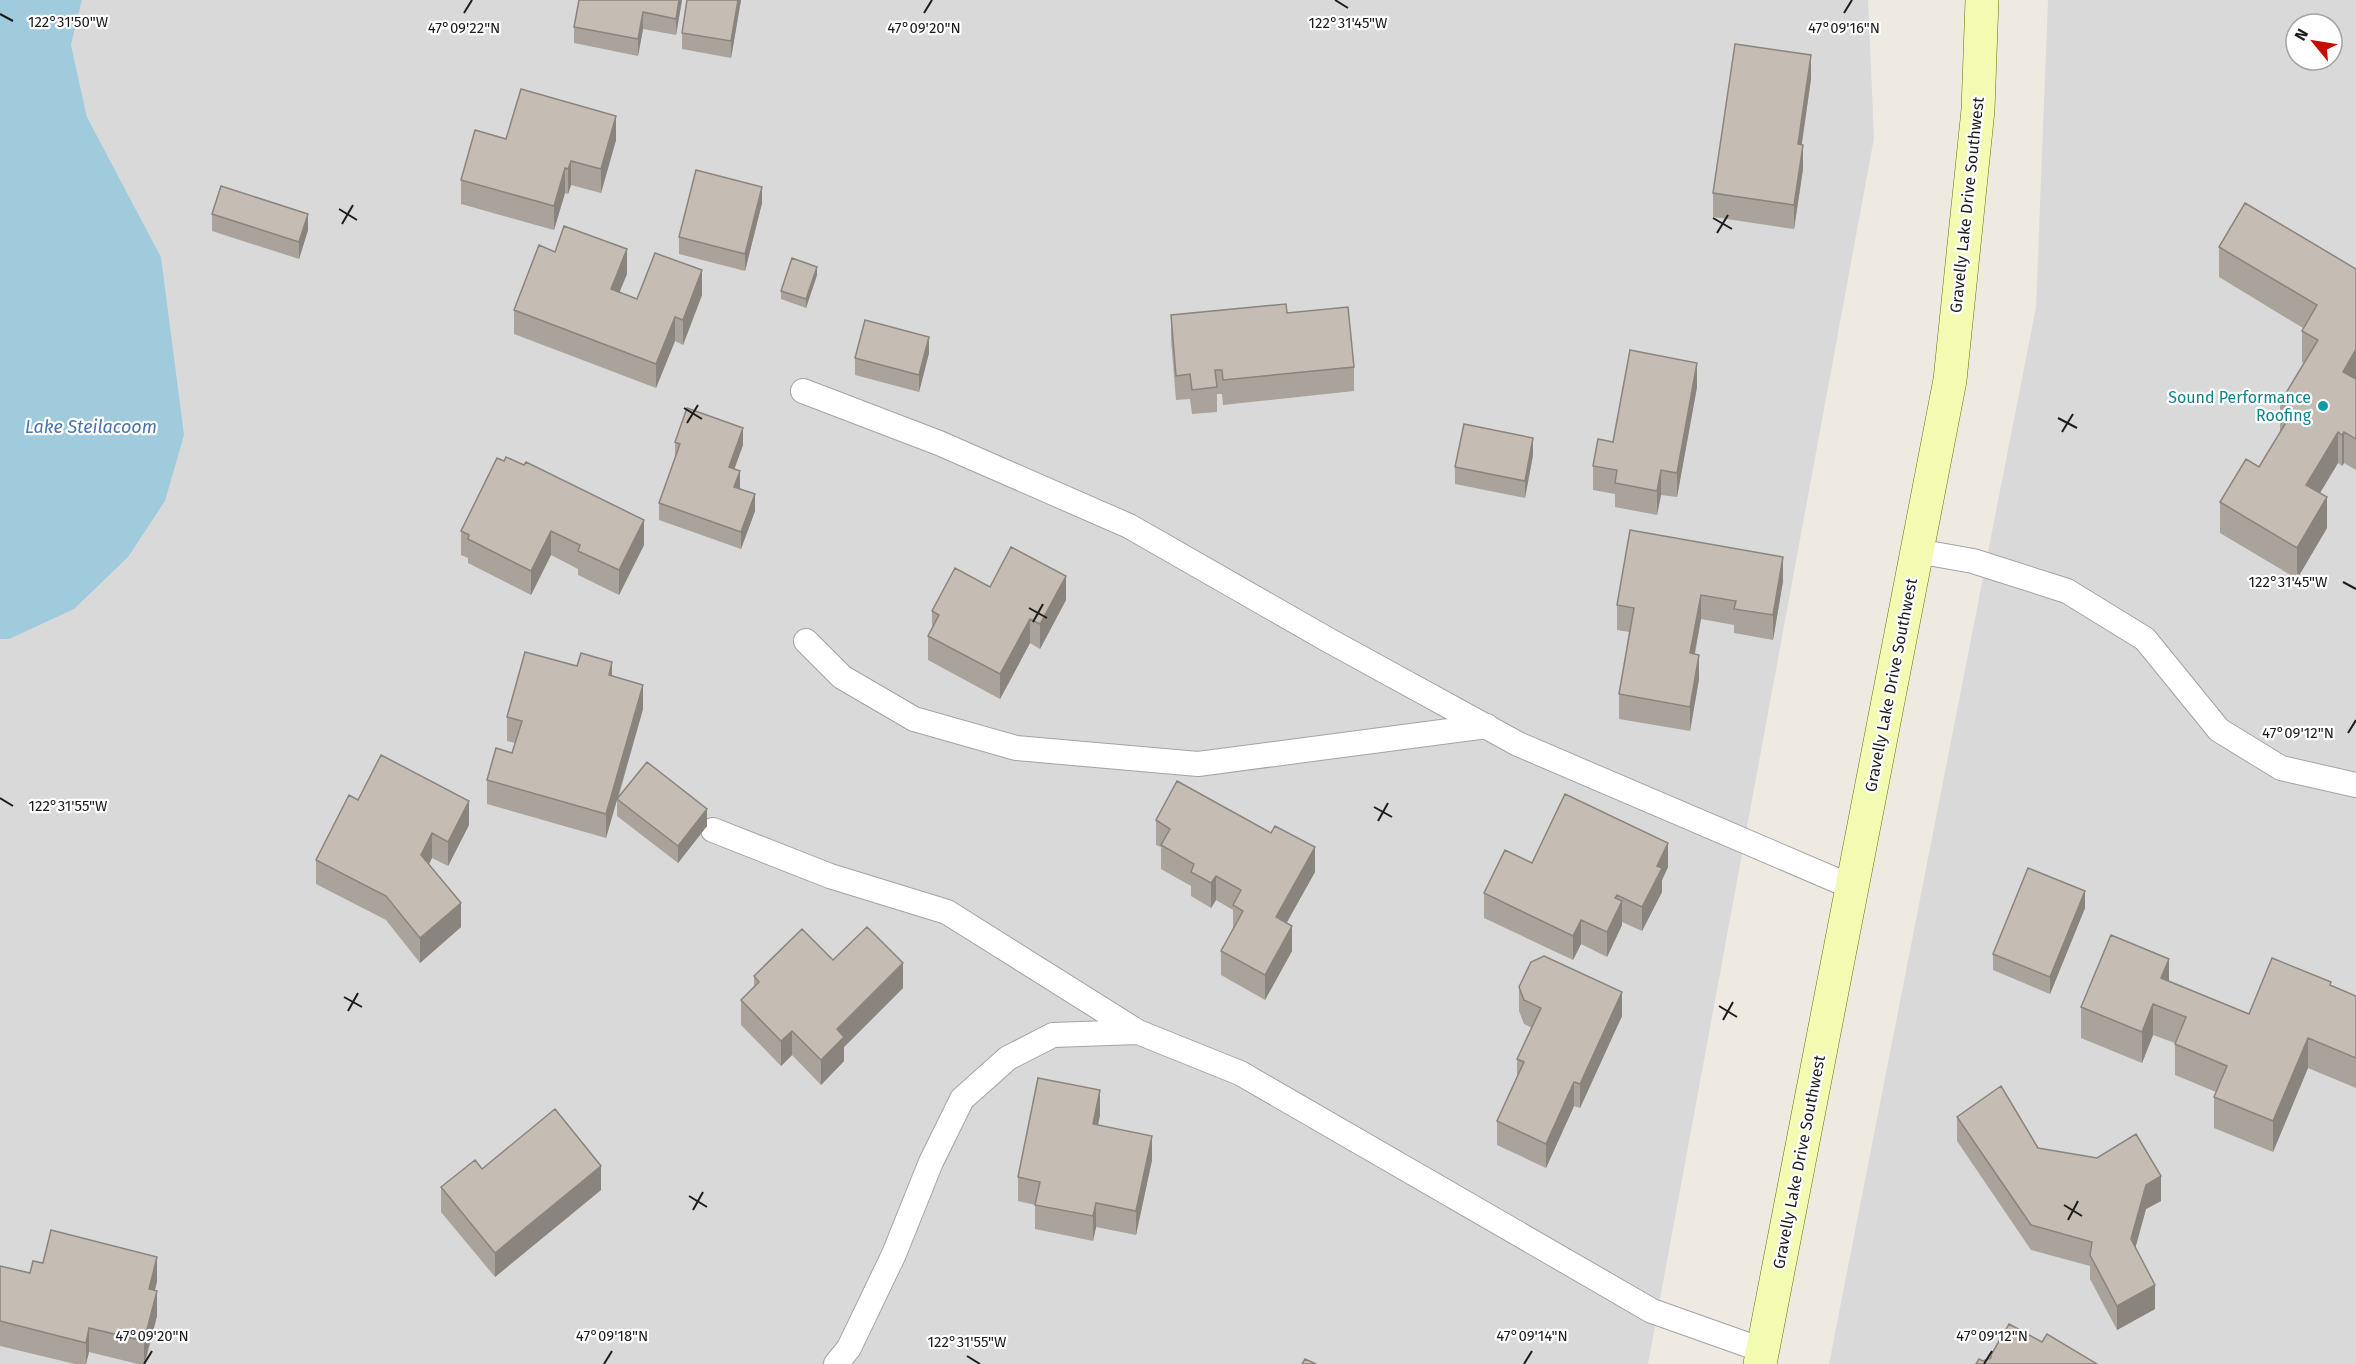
<svg xmlns="http://www.w3.org/2000/svg" width="2356" height="1364" font-family="'Fira Sans',sans-serif">
<style>
.residential{fill:#dad9d9;fill-rule:evenodd}
.water{fill:#a0cbdd}
.lines{fill:none;stroke-linecap:round;stroke-linejoin:round}
.lane-casing{stroke:#a3a3a3;stroke-width:26}
.secondary-casing{stroke:#617402;stroke-width:34}
.lane{stroke:#fff;stroke-width:24}
.secondary{stroke:#f3fbb2;stroke-width:33}
.wall{fill:#a9a39b}
.shaded-wall{fill:#8a847e}
.building{fill:#c5bdb4;stroke:#8a847e;stroke-width:1.5}
.ticks{fill:none;stroke:#1c1c1c;stroke-width:2}
.culture-dot{fill:#0f9aa8;stroke:#fff;stroke-width:2}
.labels{text-anchor:middle;dominant-baseline:central;stroke-width:4.5;stroke-linejoin:round;paint-order:stroke}
.street-label{font-size:16px;fill:#1c1c1c;stroke:#fff}
.culture-label{font-size:16px;fill:#0d838f;stroke:#fff;text-anchor:end}
.water-label{font-size:18px;font-style:italic;fill:#4774ad;stroke:#fff}
.ticks-label{font-size:15px;text-anchor:middle;fill:#1c1c1c;stroke:#fff;stroke-width:4.5;stroke-linejoin:round;paint-order:stroke}
</style>
<rect width="100%" height="100%" fill="#eeeae1"/>
<path class="residential" d="M82,0H1868L1874,138L1648,1364H0V639H9L171,340L161,257L87,117L71,45Z
M2048,0H2356V1364H1829L2036,307ZM2296,24H2332V60H2296Z"/>
<path class="water" d="M0,0H82L71,45L87,117L161,257L184,435L165,501L128,557L74,609L9,639H0Z"/>
<g class="lines">
<g class="lane-casing">
<path id="lane" d="M803,391L939,443L1129,526L1330,641L1518,744L1852,887
M1917,551L1973,561L2067,591L2145,639L2219,730L2281,768L2356,785
M806,641L842,677L914,719L1016,748L1198,764L1487,726
M713,830L830,876L947,912L1138,1032
M836,1364L849,1348L894,1254L931,1162L962,1099L1008,1058L1053,1035L1138,1032L1240,1073L1652,1311L1762,1350"/>
</g>
<g class="secondary-casing">
<path id="secondary" d="M1760,1364L1950,380L1978,110L1982,0"/>
</g>
<use href="#lane" class="lane"/>
<use href="#secondary" class="secondary"/>
</g>
<path class="wall" d="M682,0L676,35L643,29L638,56L574,43V27Z
M741,0L731,58L682,49V33Z
M1811,79L1802,144L1803,169L1794,229L1713,217V193Z
M506,139L616,140L601,193L571,185L568,194L565,193L554,230L461,204V180Z
M762,203L745,271L679,254V237Z
M212,214L308,230L299,259L212,231Z
M2219,247L2356,269V470L2344,463L2342,466L2338,463L2320,493L2327,528L2297,579L2220,533V502L2259,467L2280,433V403L2304,363L2302,362V331L2303,328L2219,277Z
M555,252L627,274L619,292L637,299L702,295L683,345L675,341L656,388L514,334V310Z
M817,275L806,308L781,299V291Z
M1171,315L1354,367V391L1223,405L1222,394H1217V412L1192,414L1190,399L1176,400L1171,340Z
M929,353L919,392L855,375V358Z
M1697,387L1677,497L1661,495L1657,515L1615,507V494L1593,490V466L1613,442Z
M675,442L743,445L734,469L740,489L755,511L741,549L659,520V503L675,457Z
M1533,455L1525,498L1455,484V467Z
M497,458L644,545L619,595L578,575V569L551,555L531,595L468,563V558L461,555V531Z
M1783,581L1773,640L1734,633V625L1701,619L1695,654L1699,679L1690,731L1619,719V694L1629,632L1617,630V605Z
M990,587L1066,600L1040,649L1030,643L1000,699L928,660V636L932,628V611Z
M612,676L643,709L618,799L707,826L678,863L617,816V800L606,838L487,804V780L512,753L515,743L507,741V717Z
M358,800L469,825L448,866L432,858L429,864L461,927L420,963L386,920L316,884V860Z
M1156,820L1315,872L1286,923L1292,951L1265,1000L1221,975V951L1233,929V910L1216,900L1211,908L1191,896V886L1161,869V847L1156,845Z
M1532,863L1668,867L1662,880V892L1642,931L1622,922V925L1607,957L1581,944L1573,960L1484,918V893Z
M2085,908L2050,994L1993,970V954Z
M833,960L903,988L844,1047V1061L821,1085L792,1055L781,1066L741,1025V1000L754,988V976Z
M2169,982L2249,1014L2331,986L2356,996V1088L2308,1068L2273,1152L2214,1128V1097L2216,1092L2175,1075V1043L2153,1035L2142,1063L2081,1038V1007Z
M1519,987L1622,1016L1580,1108L1574,1106L1546,1168L1497,1145V1121L1517,1076V1059L1532,1028L1524,1024L1519,1011Z
M1100,1115L1098,1125L1152,1160L1136,1235L1096,1227L1093,1241L1035,1229V1205L1018,1201V1177Z
M1957,1117L2038,1148L2161,1201L2146,1209L2135,1248L2155,1309L2117,1330L2090,1279V1266L2031,1250L1957,1141Z
M482,1169L601,1190L495,1277L441,1212V1187Z
M43,1263L157,1281L155,1291L157,1316L145,1364H138L89,1352L86,1364H75L0,1346V1266L30,1273Z"/>
<path class="shaded-wall" d="M679,0H682L676,35V19Z
M738,0H741L731,58V41Z
M643,12V29L638,56V39Z
M1811,55V79L1798,168V144Z
M616,116V140L601,193V169Z
M1803,145V169L1794,229V205Z
M571,161V185L568,194V169Z
M565,168V193L554,230V206Z
M762,187V203L745,271V254Z
M308,214V230L299,259V242Z
M627,249V274L611,313V289Z
M817,267V275L806,308V299Z
M702,270V295L683,345V320Z
M675,317V341L656,388V364Z
M929,337V353L919,392V375Z
M2356,349V380L2343,372Z
M1697,363V387L1677,497V473Z
M743,428V445L729,484V467Z
M2338,432V463L2306,516V485Z
M2344,432V463L2342,466V435Z
M1533,438V455L1525,498V481Z
M1661,470V495L1657,515V491Z
M740,471V488L734,503V487Z
M755,494V511L741,549V532Z
M2327,497V528L2297,579V548Z
M644,520V545L619,595V570Z
M551,531V555L531,595V571Z
M1783,557V581L1773,640V615Z
M1066,576V600L1040,649V624Z
M1701,595V619L1690,677V653Z
M1030,619V643L1000,699V674Z
M1699,655V679L1690,731V707Z
M612,662V686L609,675Z
M643,685V709L606,838V814Z
M469,801V825L448,866V842Z
M707,809V826L678,863V846Z
M432,833V858L421,880V855Z
M1668,843V867L1662,880V892L1642,931V907L1657,866Z
M1315,847V872L1276,942V917Z
M1216,876V900L1211,908V883Z
M2085,891V908L2050,994V977Z
M1617,895V911L1622,901V925L1607,957V932L1615,898Z
M461,903V927L420,963V938Z
M1581,920V944L1573,960V936Z
M1292,926V951L1265,1000V975Z
M2169,959V990L2161,978Z
M903,963V988L844,1047V1061L821,1085V1060L837,1029Z
M1622,992V1016L1580,1108V1084Z
M2153,1004V1035L2142,1063V1032Z
M792,1031V1055L781,1066V1041Z
M2308,1038V1068L2273,1152V1121Z
M1574,1082V1106L1546,1168V1144Z
M1100,1090V1115L1093,1148V1124Z
M1152,1136V1160L1136,1235V1211Z
M601,1166V1190L495,1277V1253Z
M2161,1176V1201L2146,1209L2131,1264V1239L2146,1185Z
M1096,1203V1227L1093,1241V1216Z
M157,1257V1281L149,1313V1289Z
M2155,1285V1309L2117,1330V1306Z
M157,1291V1316L144,1364V1341Z
M89,1328V1352L86,1364V1343Z"/>
<path class="building" d="M579,0H679L676,19L643,12L638,39L574,27Z
M687,0H738L731,41L682,33Z
M1735,44L1811,55L1798,144L1803,145L1794,205L1713,193Z
M521,89L616,116L601,169L571,161L568,169L565,168L554,206L461,180L475,130L506,139Z
M696,170L762,187L745,254L679,237Z
M221,186L308,214L299,242L212,214Z
M2245,203L2356,269V349L2343,372L2356,379V439L2344,432L2342,435L2338,432L2306,485L2327,497L2297,548L2220,502L2246,459L2259,467L2293,411L2280,403L2318,340L2302,331L2317,305L2219,247Z
M564,226L627,249L611,289L637,299L655,253L702,270L683,320L675,317L656,364L514,310L539,245L555,252Z
M792,258L817,267L806,299L781,291Z
M1286,304L1287,313L1348,307L1354,367L1223,380L1222,370H1215L1217,387L1192,390L1190,374L1176,376L1171,315Z
M865,320L929,337L919,375L855,358Z
M1630,350L1697,363L1677,473L1661,470L1657,491L1615,483L1617,470L1593,466L1598,439L1613,442Z
M687,408L743,428L729,467L740,471L734,487L755,494L741,532L659,503L680,444L675,442Z
M1464,424L1533,438L1525,481L1455,467Z
M506,457L524,465L526,462L644,520L619,570L578,551L580,545L551,531L531,571L468,539L469,535L461,531L497,458L504,461Z
M1630,530L1783,557L1773,615L1734,609L1736,601L1701,595L1690,653L1699,655L1690,707L1619,694L1634,608L1617,605Z
M1011,547L1066,576L1040,624L1030,619L1000,674L928,636L939,615L932,611L955,568L990,587Z
M525,652L577,666L581,653L612,662L609,675L643,685L606,814L487,780L496,748L512,753L522,721L507,717Z
M381,755L469,801L448,842L432,833L421,855L461,903L420,938L386,896L316,860L349,795L358,800Z
M647,762L707,809L678,846L617,799Z
M1177,781L1271,833L1275,826L1315,847L1276,917L1292,926L1265,975L1221,951L1243,911L1233,905L1241,890L1216,876L1211,883L1191,872L1194,864L1161,845L1170,829L1156,820Z
M1565,794L1668,843L1657,866L1662,868L1642,907L1617,895L1615,898L1622,901L1607,932L1581,920L1573,936L1484,893L1505,850L1532,863Z
M2028,868L2085,891L2050,977L1993,954Z
M867,927L903,963L837,1029L844,1037L821,1060L792,1031L781,1041L741,1000L759,982L754,976L802,929L833,960Z
M2111,935L2169,959L2161,978L2249,1014L2272,958L2331,982L2330,985L2356,996V1058L2308,1038L2273,1121L2214,1097L2227,1066L2175,1044L2186,1017L2153,1004L2142,1032L2081,1007Z
M1544,956L1622,992L1580,1084L1574,1082L1546,1144L1497,1121L1524,1062L1517,1059L1541,1008L1524,1000L1519,987L1531,962Z
M1038,1078L1100,1090L1093,1124L1152,1136L1136,1211L1096,1203L1093,1216L1035,1205L1040,1182L1018,1177Z
M2001,1086L2038,1148L2097,1158L2136,1134L2161,1176L2146,1185L2131,1239L2155,1285L2117,1306L2090,1255L2092,1242L2031,1225L1957,1117Z
M555,1109L601,1166L495,1253L441,1187L475,1160L482,1169Z
M51,1230L157,1257L149,1289L157,1291L144,1341L89,1328L86,1343L0,1321V1266L30,1273L33,1261L43,1263Z
M2009,1324L2042,1342L2047,1334L2097,1364H1976L1979,1359L1983,1361L1991,1358V1355Z
M1305,1359L1316,1364H1302Z"/>
<path class="ticks" d="M1335,0L1348,8M464,13L472,0M924,13L932,0M1844,13L1852,0M0,14L13,21M339,209L357,220M1713,218L1732,229M342,224L353,205M1717,233L1728,215M684,408L702,419M2058,418L2077,428M687,423L698,405M2062,432L2073,414M2343,582L2356,589M1029,608L1047,618M1033,622L1043,604M2348,733L2356,720M0,798L13,806M1374,807L1392,817M1378,821L1388,803M344,997L362,1007M1719,1006L1737,1017M348,1011L358,993M1723,1020L1733,1002M689,1196L707,1207M2064,1205L2082,1216M693,1210L703,1192M2068,1220L2078,1201M967,1356L980,1364M144,1364L152,1351M604,1364L612,1351M1524,1364L1532,1351M1984,1364L1992,1351"/>
<circle class="culture-dot" cx="2323" cy="406" r="6"/>
<g class="labels">
<g class="street-label">
<text transform="translate(1967 205) rotate(-84)">Gravelly Lake Drive Southwest</text>
<text transform="translate(1891 685) rotate(-79)">Gravelly Lake Drive Southwest</text>
<text transform="translate(1799 1162) rotate(-79)">Gravelly Lake Drive Southwest</text>
</g>
<g class="culture-label">
<text x="2311" y="397">Sound Performance<tspan x="2311" dy="18">Roofing</tspan></text>
</g>
<g class="water-label">
<text x="91" y="427">Lake Steilacoom</text>
</g>
</g>
<g class="ticks-label">
<text x="68" y="27">122°31'50"W</text>
<text x="1348" y="28">122°31'45"W</text>
<text x="464" y="33">47°09'22"N</text>
<text x="924" y="33">47°09'20"N</text>
<text x="1844" y="33">47°09'16"N</text>
<text x="2288" y="587">122°31'45"W</text>
<text x="2298" y="738">47°09'12"N</text>
<text x="68" y="811">122°31'55"W</text>
<text x="152" y="1341">47°09'20"N</text>
<text x="612" y="1341">47°09'18"N</text>
<text x="1532" y="1341">47°09'14"N</text>
<text x="1992" y="1341">47°09'12"N</text>
<text x="967" y="1347">122°31'55"W</text>
</g>
<g transform="translate(2314 42) rotate(300)"><circle r="28" fill="#ffffff" stroke="#a4a4a4" stroke-width="1.5"/>
<path d="M0-4.5L10 22L0 15L-10 22Z" fill="#c80c00"/>
<text y="-9" font-size="16" font-weight="bold" text-anchor="middle" fill="#1c1c1c">N</text>
</g>
</svg>
